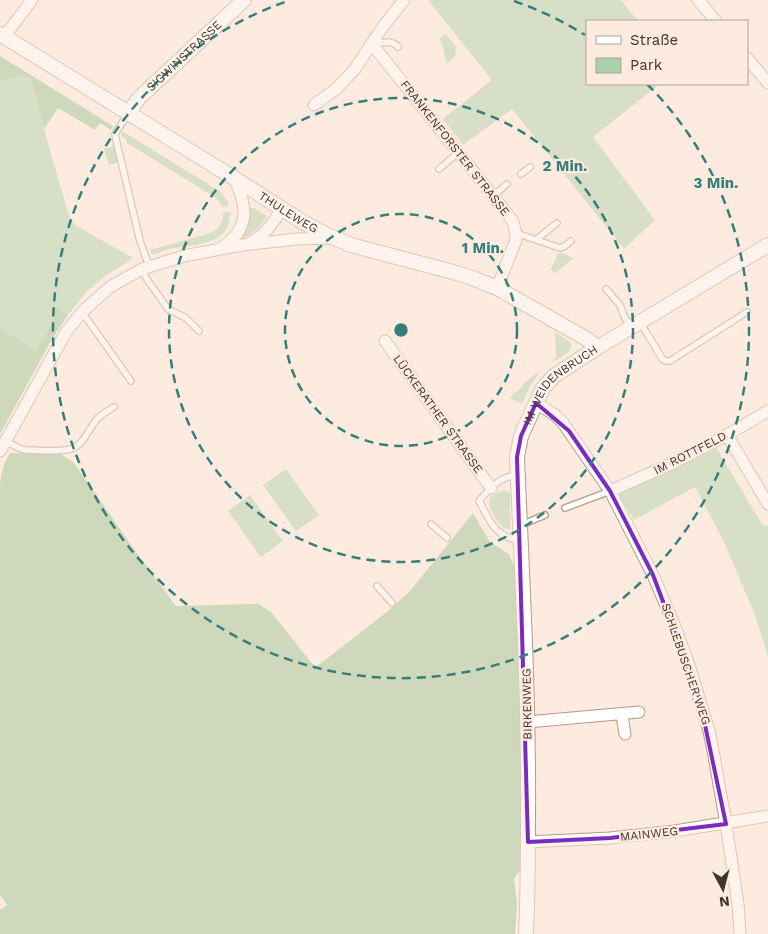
<svg xmlns="http://www.w3.org/2000/svg" width="768" height="934" font-family="'Work Sans',sans-serif">
<style>
.green{fill:#acd1aa}
.forest{fill:#94c492}
.lines{fill:none;stroke-linecap:round;stroke-linejoin:round}
.service-casing{stroke:#b69a86;stroke-width:8}
.minor-casing{stroke:#b69a86;stroke-width:13}
.tertiary-casing{stroke:#b69a86;stroke-width:16}
.service{stroke:#fff;stroke-width:5.5}
.minor{stroke:#fff;stroke-width:11}
.tertiary{stroke:#fff;stroke-width:14}
.marked{fill:none;stroke:#7b2cbf;stroke-width:4;stroke-linejoin:round}
.ring{fill:none;stroke:#357e7c;stroke-width:2.5;stroke-dasharray:9 6}
.labels{text-anchor:middle;dominant-baseline:central;stroke-width:4.5;stroke-linejoin:round;paint-order:stroke}
.street-label{font-size:12px;fill:#40342c;stroke:#fdebdf}
.centre{fill:#357e7c;stroke:#fdebdf;stroke-width:2.5}
.ring-label{font-size:15px;text-anchor:middle;font-weight:bold;fill:#357e7c;stroke:#fdebdf;stroke-width:4.5;stroke-linejoin:round;paint-order:stroke}
</style>
<rect width="100%" height="100%" fill="#fdebdf"/>
<path class="green" d="M428,0H621L638,21H587V84H660L593,137L655,220L624,249L512,109L463,145L443,119L492,80Z
M446,34L457,48L455,50L456,55L447,63C443,55 445,47 439,39Z
M25,75L31,79L50,151L69,215L75,225L133,258L104,277L86,292L68,315L55,307L53,310L55,318L36,350L0,328V81Z
M122,131L221,192L227,201L229,206L222,207L216,198L127,143L126,139L121,136Z
M115,146L120,162L109,165L104,149Z
M248,208H254L267,216C259,229 251,236 236,241Z
M230,212C231,244 199,244 175,248C167,249 160,252 152,255L150,250L211,233C219,228 223,223 223,213Z
M562,253L574,258L555,273L552,271L551,269L558,254Z
M555,332L571,343V347L569,352L554,361L553,360L556,357Z
M540,371L531,385L522,404L509,398L523,386L524,383Z
M716,447L762,524L768,526V656L755,615L724,542L695,487L634,520L617,492Z
M286,469L319,515L296,531L263,485Z
M504,490L510,493V529C500,528 498,522 493,514C486,500 489,494 504,490Z
M250,495L283,541L261,557L228,511Z"/>
<path class="forest" d="M0,56L113,126L111,130L100,123L95,130L58,108L44,129L31,79L25,75L0,81Z
M56,307L68,315L52,339L0,434V328L36,350L55,318L53,310Z
M10,453L61,454L74,463L134,549L176,606L258,604L271,612L310,661L316,667L388,611L410,591L473,513L490,542L509,554L515,568L518,610L521,722L522,861L520,870L514,878L517,904L515,934H0V910L7,905L0,895V486C1,474 3,464 10,453Z"/>
<g class="lines">
<g class="service-casing">
<path id="service" d="M372,44C381,43 392,39 398,47
M128,114L116,132L115,135L140,241L149,266
M439,169L458,153
M521,174L530,167
M493,196L507,184
M516,233L560,248L565,246L571,241
M537,240L538,238L557,223
M142,269L146,278L168,309L186,318L199,331
M606,289L620,305L624,316L631,327
M82,312L131,381
M640,322L663,360L666,361H670L747,312
M5,441L21,449L26,450C39,450 53,452 66,450C84,448 87,430 98,418C102,414 109,410 114,407
M518,475C500,476 490,488 479,501C490,520 494,537 519,540
M565,508L610,491
M431,524L447,538
M521,524L526,523L545,515
M377,586L392,603"/>
</g>
<g class="minor-casing">
<path id="minor" d="M698,0L716,21
M4,37L32,0
M372,44L512,220C515,227 516,233 516,240L497,288
M747,58L768,83
M314,105L336,89L355,69L382,28L404,0
M251,242C266,235 273,222 282,209
M221,248C250,230 248,206 234,178
M385,341L491,488
M536,403L555,415L563,423L610,491L653,575L676,629L690,668L709,731L714,756L726,824L738,904L740,934
M727,435L768,504
M0,451L66,332L82,312L110,287L142,269L184,256L242,245L297,239L333,238
M610,491L671,464L727,435L768,411
M622,715L625,734
M527,722L639,712
M528,842L610,838L675,831L768,816"/>
</g>
<g class="tertiary-casing">
<g id="tertiary">
<path id="s1" d="M0,34L234,178L301,221L325,234L351,245L453,272L475,279L497,288L585,338L591,342L595,349"/>
<path id="s2" d="M128,114L139,98L244,0"/>
<path id="s3" d="M526,934C528,895 528,856 528,817C529,697 522,577 517,457L521,436L536,403L543,388L554,376L595,349L768,245"/>
</g>
</g>
<use href="#service" class="service"/>
<use href="#minor" class="minor"/>
<use href="#tertiary" class="tertiary"/>
</g>
<path d="M0 0H768V934H0ZM536,403L569,431L610,491L653,575L699,697L726,824L610,838L528,842L517,457L521,436Z" fill="#fdebdf" fill-opacity=".55" fill-rule="evenodd"/>
<path class="marked" d="M536,403L569,431L610,491L653,575L699,697L726,824L610,838L528,842L517,457L521,436Z"/>
<g class="ring">
<circle cx="401" cy="330" r="116"/>
<circle cx="401" cy="330" r="232"/>
<path d="M514 1A348 348 0 0 1 585 35M647 84A348 348 0 1 1 288 1"/>
</g>
<g class="labels">
<g class="street-label">
<text stroke="none"><textPath href="#s2" startOffset="81">SIGWINSTRASSE</textPath></text>
<text transform="translate(455 148) rotate(52)">FRANKENFORSTER STRASSE</text>
<text stroke="none"><textPath href="#s1" startOffset="339">THULEWEG</textPath></text>
<text stroke="none"><textPath href="#s3" startOffset="565">IM WEIDENBRUCH</textPath></text>
<text transform="translate(438 414) rotate(54)">LÜCKERATHER STRASSE</text>
<text transform="translate(690 453) rotate(-27)">IM ROTTFELD</text>
<text transform="translate(686 664) rotate(71)">SCHLEBUSCHER WEG</text>
<text transform="translate(527 704) rotate(-91)">BIRKENWEG</text>
<text transform="translate(649 834) rotate(-6)">MAINWEG</text>
</g>
</g>
<circle cx="401" cy="330" r="8" class="centre"/>
<g class="ring-label">
<text x="565" y="171">2 Min.</text>
<text x="716" y="188">3 Min.</text>
<text x="483" y="253">1 Min.</text>
</g>
<rect x="586" y="20" width="162" height="65" fill="#fdebdf" stroke="#b1a297"/>
<rect x="596" y="36" width="25" height="8" fill="#ffffff" stroke="#b1a297"/>
<text x="630" y="45" font-size="15" fill="#40342c">Straße</text>
<rect x="596" y="58" width="25" height="15" fill="#acd1aa" stroke="#b1a297"/>
<text x="630" y="70" font-size="15" fill="#40342c">Park</text>
<g transform="translate(723 889) rotate(173)" stroke="#fdebdf" stroke-width="4" paint-order="stroke">
<path d="M0-4L9 19L0 12L-9 19Z" fill="#40342c"/>
<text y="-8" font-size="14" font-weight="bold" text-anchor="middle" fill="#40342c">N</text>
</g>
</svg>
